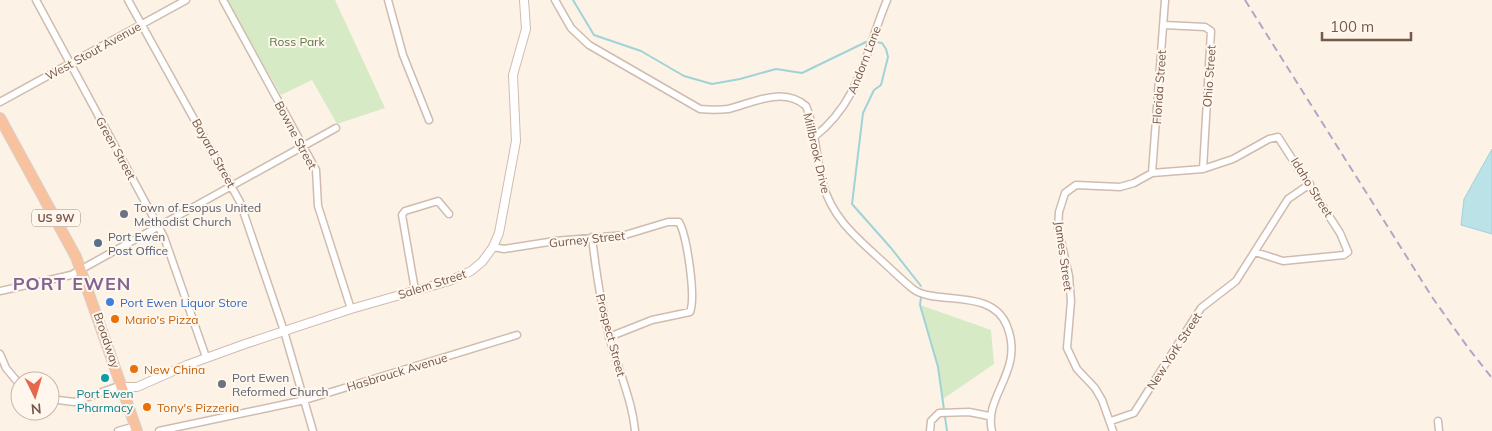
<svg xmlns="http://www.w3.org/2000/svg" width="1492" height="431" font-family="Mulish,sans-serif">
<style>
.green{fill:#d6eac5}
.water{fill:#bbe2e6;stroke:#a1d2d8}
.lines{fill:none;stroke-linecap:round;stroke-linejoin:round}
.stream{stroke:#a1d2d8;stroke-width:2}
.minor-casing{stroke:#d0bcaf;stroke-width:9}
.tertiary-casing{stroke:#d0bcaf;stroke-width:10}
.trunk-casing{stroke:#d9d0cd;stroke-width:12}
.minor{stroke:#fff;stroke-width:6}
.tertiary{stroke:#fff;stroke-width:8}
.trunk{stroke:#f8c29f;stroke-width:10}
.rail{stroke:#b5a4c6;stroke-width:2;stroke-dasharray:8 5;stroke-linecap:butt}
.worship-dot{fill:#6b7280;stroke:#fff7ed;stroke-width:2}
.service-dot{fill:#5c6f8a;stroke:#fff7ed;stroke-width:2}
.shop-dot{fill:#3f7fe0;stroke:#fff7ed;stroke-width:2}
.food-dot{fill:#e8710a;stroke:#fff7ed;stroke-width:2}
.culture-dot{fill:#0f9aa8;stroke:#fff7ed;stroke-width:2}
.labels{text-anchor:middle;dominant-baseline:central;stroke-width:4;stroke-linejoin:round;paint-order:stroke}
.shield{fill:#fff7ed;stroke:#9f887c;stroke-width:1}
.shield-label{font-size:11px;font-weight:bold;fill:#76584b}
.park-label{font-size:12px;fill:#567b42;stroke:#fff7ed}
.street-label{font-size:12px;fill:#76584b;stroke:#fff7ed}
.worship-label{font-size:12px;fill:#5b616d;stroke:#fff7ed;text-anchor:start}
.service-label{font-size:12px;fill:#4e5e75;stroke:#fff7ed;text-anchor:start}
.shop-label{font-size:12px;fill:#366cbe;stroke:#fff7ed;text-anchor:start}
.food-label{font-size:12px;fill:#c56008;stroke:#fff7ed;text-anchor:start}
.culture-label{font-size:12px;fill:#0d838f;stroke:#fff7ed}
.district-label{font-size:18px;font-weight:bold;letter-spacing:1px;fill:#806392;stroke:#fff7ed}
</style>
<rect width="100%" height="100%" fill="#fcf3e6"/>
<path class="green" d="M227,0H335L385,108L337,124L312,80L281,95Z
M920,305L991,330L994,364L943,399L938,367Z"/>
<path class="water" d="M1492,149V234L1461,225L1464,199Z"/>
<g class="lines">
<path class="stream" d="M573,0L594,35L641,51L684,76L712,84L740,79L776,69L802,73L866,42
M875,42L882,43L886,49L888,57L881,85L874,90L863,113L852,204L891,248L921,286
M921,297L920,305L938,367L947,431"/>
<g class="minor-casing">
<path id="minor" d="M36,0L164,237L206,357
M128,0L240,202L284,331L313,431
M223,0L316,170L318,206L351,309
M388,0L403,55L429,120
M555,0L571,28L589,45L700,109C710,110 719,110 728,109C753,103 783,86 806,106C816,130 816,159 823,184C832,218 857,238 882,261C892,270 902,280 913,289C935,306 992,287 1007,326C1025,371 983,396 992,431
M1164,25L1205,27L1211,31L1203,169
M0,102L186,0
M814,137C860,102 866,50 887,0
M1152,173L1165,0
M592,237C596,272 601,306 610,339C618,370 632,399 635,431
M493,247L504,249L555,241L625,235L668,222H679C687,236 696,297 690,312L652,320L609,337
M415,290L402,215L405,211L438,201L449,214
M0,291L71,275L336,128
M0,354L6,368L20,385
M50,399L74,402L116,387H123
M1111,421L1134,413L1201,308L1236,281L1288,199L1310,184
M1438,421L1439,431
M118,431L136,426
M159,431L305,400L517,335
M930,431L931,421L939,413L969,412L989,416
M1113,431L1102,400L1095,388L1077,369L1067,348L1071,301L1069,276L1058,228L1059,212L1065,193L1076,185L1120,187L1134,183L1152,173L1203,169L1233,159L1269,139L1278,137L1340,233L1348,252L1344,255L1283,261L1255,252"/>
</g>
<g class="tertiary-casing">
<path id="tertiary" d="M123,387H137L187,365L245,344L351,309L449,281L471,271L482,262L493,247L499,233L516,141L513,75L526,29L524,0"/>
</g>
<g class="trunk-casing">
<path id="trunk" d="M0,118L76,257L137,431"/>
</g>
<use href="#minor" class="minor"/>
<use href="#tertiary" class="tertiary"/>
<use href="#trunk" class="trunk"/>
<path class="rail" d="M1245,0L1432,297L1469,349L1492,378"/>
</g>
<g class="worship-dot">
<circle cx="124" cy="214" r="5"/>
<circle cx="222" cy="384" r="5"/>
</g>
<circle class="service-dot" cx="98" cy="243" r="5"/>
<circle class="shop-dot" cx="110" cy="302" r="5"/>
<g class="food-dot">
<circle cx="115" cy="319" r="5"/>
<circle cx="134" cy="369" r="5"/>
<circle cx="147" cy="407" r="5"/>
</g>
<circle class="culture-dot" cx="105" cy="378" r="5"/>
<g class="labels">
<rect class="shield" x="32" y="209.5" width="48" height="17" rx="4"/>
<g class="shield-label">
<text x="56" y="218">US 9W</text>
</g>
<g class="park-label">
<text x="297" y="41">Ross Park</text>
</g>
<g class="street-label">
<text transform="translate(93 51) rotate(-29)">West Stout Avenue</text>
<text transform="translate(864 60) rotate(-69)">Andorn Lane</text>
<text transform="translate(1209 76) rotate(-86)">Ohio Street</text>
<text transform="translate(1159 87) rotate(-86)">Florida Street</text>
<text transform="translate(296 135) rotate(62)">Bowne Street</text>
<text transform="translate(116 148) rotate(61)">Green Street</text>
<text transform="translate(214 153) rotate(61)">Bayard Street</text>
<text transform="translate(817 153) rotate(77)">Millbrook Drive</text>
<text transform="translate(1312 187) rotate(58)">Idaho Street</text>
<text transform="translate(587 239) rotate(-6)">Gurney Street</text>
<text transform="translate(1064 256) rotate(82)">James Street</text>
<text transform="translate(432 284) rotate(-18)">Salem Street</text>
<text transform="translate(611 335) rotate(75)">Prospect Street</text>
<text transform="translate(107 340) rotate(71)">Broadway</text>
<text transform="translate(1174 351) rotate(-57)">New York Street</text>
<text transform="translate(397 372) rotate(-17)">Hasbrouck Avenue</text>
</g>
<g class="worship-label">
<text x="134" y="207">Town of Esopus United<tspan x="134" dy="14">Methodist Church</tspan></text>
<text x="232" y="377">Port Ewen<tspan x="232" dy="14">Reformed Church</tspan></text>
</g>
<g class="service-label">
<text x="108" y="236">Port Ewen<tspan x="108" dy="14">Post Office</tspan></text>
</g>
<g class="shop-label">
<text x="120" y="302">Port Ewen Liquor Store</text>
</g>
<g class="food-label">
<text x="125" y="319">Mario's Pizza</text>
<text x="144" y="369">New China</text>
<text x="157" y="407">Tony's Pizzeria</text>
</g>
<g class="culture-label">
<text x="105" y="393">Port Ewen<tspan x="105" dy="14">Pharmacy</tspan></text>
</g>
<g class="district-label">
<text x="72" y="283">PORT EWEN</text>
</g>
</g>
<g transform="translate(35 396) rotate(175)"><circle r="24" fill="#fff7ed" stroke="#c8b7ac"/>
<path d="M0-4L9 19L0 12L-9 19Z" fill="#e5684d"/>
<text y="-8" font-size="14" font-weight="bold" text-anchor="middle" fill="#76584b">N</text>
</g>
<path d="M1322 32v8h89v-8" fill="none" stroke="#76584b" stroke-width="2.5"/>
<text x="1330" y="32" font-size="15" fill="#76584b" stroke="#fff7ed" stroke-width="4" paint-order="stroke">100 m</text>
</svg>
